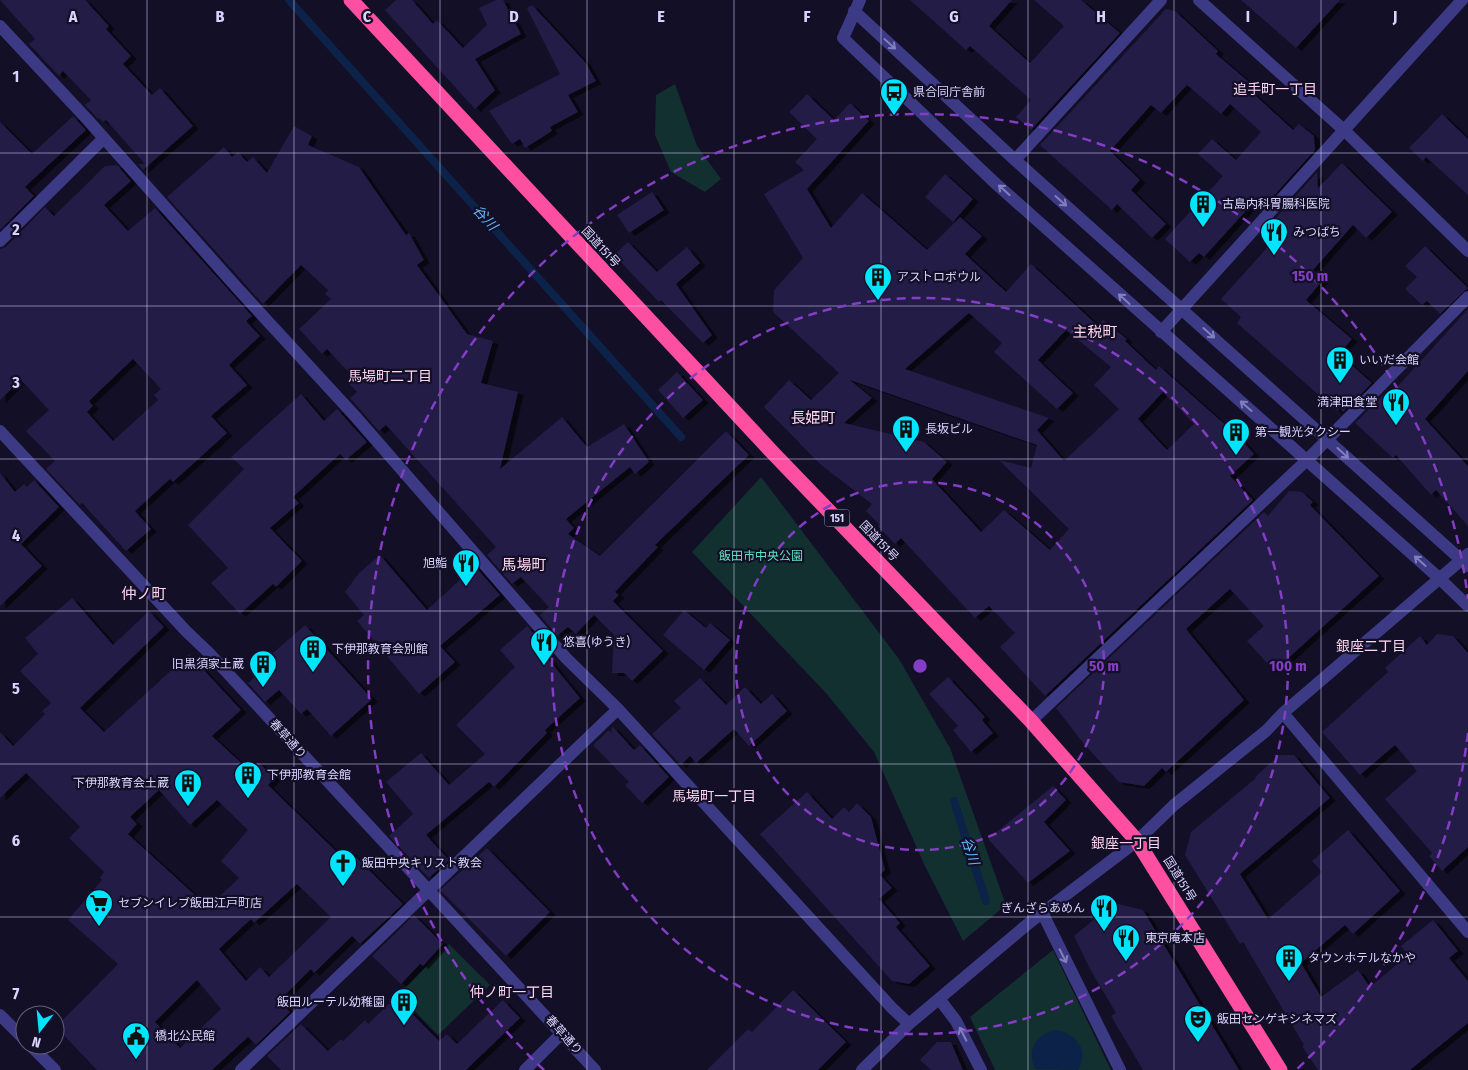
<svg xmlns="http://www.w3.org/2000/svg" width="1468" height="1070" font-family="'Fira Sans Condensed','Noto Sans JP',sans-serif">
<style>
.green{fill:#12302f}
.water{fill:#0c2248}
.lines{fill:none;stroke-linecap:round;stroke-linejoin:round}
.stream{stroke:#0c2248;stroke-width:8}
.building{fill:#241b47;fill-rule:evenodd;filter:url(#shadow)}
.minor{stroke:#3d3a85;stroke-width:12}
.highway{stroke:#ff4fa3;stroke-width:15}
.oneway{stroke:#837fbc}
.grid{fill:none;stroke:#d9d4ff;stroke-width:1;stroke-opacity:0.55}
.ring{fill:none;stroke:#843dc5;stroke-width:2.5;stroke-dasharray:9 6}
.labels{text-anchor:middle;dominant-baseline:central;stroke-width:4.5;stroke-linejoin:round;paint-order:stroke}
.shield{fill:#130f26;stroke:#9e99be;stroke-width:1}
.shield-label{font-size:11px;font-weight:bold;fill:#d9d4ff}
.poi-label{font-size:12px;fill:#d9d4ff;stroke:#130f26;text-anchor:start}
.street-label{font-size:12px;fill:#d9d4ff;stroke:#130f26}
.park-label{font-size:12px;fill:#5fe0c0;stroke:#130f26}
.neighbourhood-label{font-size:14px;fill:#ffd6f0;stroke:#130f26}
.water-label{font-size:14px;font-style:italic;fill:#62b6ff;stroke:#130f26}
.quarter-label{font-size:15px;fill:#ffd6f0;stroke:#130f26}
.grid-label{font-size:16px;text-anchor:middle;font-weight:bold;fill:#d9d4ff;stroke:#130f26;stroke-width:4.5;stroke-linejoin:round;paint-order:stroke}
.centre{fill:#843dc5;stroke:#130f26;stroke-width:2.5}
.ring-label{font-size:15px;text-anchor:middle;font-weight:bold;fill:#843dc5;stroke:#130f26;stroke-width:4.5;stroke-linejoin:round;paint-order:stroke}
</style>
<defs>
<filter id="shadow"><feDropShadow dx="5.5" dy="3" stdDeviation="0" flood-color="#0009"/></filter>
</defs>
<rect width="100%" height="100%" fill="#130f26"/>
<path class="green" d="M675,84L697,146L721,179L705,192L671,172L655,135L656,95Z
M761,477L899,659L950,748L1006,905L963,941L925,866L874,752L826,693L692,552Z
M449,944L490,985L438,1035L398,994Z
M1053,950L1111,1070H995L970,1017Z"/>
<path class="water" d="M1055,1030C1074,1032 1091,1050 1078,1070L1035,1069C1027,1050 1035,1035 1055,1030Z"/>
<g class="lines">
<path class="stream" d="M289,0L681,437
M954,801L986,901"/>
</g>
<path class="building" d="M0,0H85L109,26L106,29L131,56L123,64L152,95L160,88L193,126L143,170L138,164H145L106,120L103,122L99,118L98,119L85,105L91,100L63,71L59,76L29,44L35,39Z
M396,0H412L433,24L437,20L463,48L487,25L479,8L496,0H503L521,34L475,59L495,90L475,109L385,10Z
M910,0H1012L989,26L1030,63L1064,26L1034,0H1081L1120,33L1031,130L1016,117L1031,100L970,46L966,50Z
M1241,0H1340L1296,48Z
M532,5L585,62L596,81L568,95L578,112L550,127L552,131L525,148L520,139L512,144L489,111L560,74L527,8Z
M1166,9L1175,11L1218,51L1216,54L1249,82L1245,86L1293,130L1299,124L1314,136L1315,150L1261,210L1253,203L1204,257L1199,253L1190,262L1165,239L1223,176L1198,154L1212,139L1236,160L1261,132L1230,104L1221,114L1187,85L1161,113L1151,105L1110,151L1140,180L1131,190L1166,224L1152,238L1117,204L1112,210L1040,145Z
M807,94L834,120L850,103L869,121L807,189L831,228L862,193L927,250L960,217L982,236L965,254L1006,292L1031,264L1098,326L1103,320L1127,339L1125,341L1156,370L1159,366L1240,438L1254,454L1230,476L1253,500L1045,696L1000,647L1015,633L989,606L975,618L901,538L895,544L878,526L879,524L866,511L872,504L821,465L764,407L789,380L811,400L839,373L773,312L774,290L803,258L764,194L804,170L795,162L817,139L789,112ZM969,313L1002,343L994,352L1057,409L1073,393L1038,360L1066,330L1111,367L1094,385L1119,409L1064,461L1037,430L1049,418L905,369ZM850,380L1037,445L1031,468L999,460L1069,529L1050,550L1004,510L981,532L932,479L947,462L924,442L844,423L872,398ZM1163,392L1194,424L1167,450L1138,419Z
M1442,114L1468,139V195L1426,157L1423,161L1409,148Z
M73,116L86,130L25,187L34,196L0,230V122L32,154Z
M294,126L312,136L308,145L359,167L406,235L409,233L424,260L417,265L467,334L493,341L481,383L518,392L500,469L562,417L587,447L624,424L649,462L635,474L630,467L566,519L574,528L568,534L600,556L726,431L749,455L655,545L658,547L615,592L619,595L613,601L663,651L632,681L624,673H612L614,635L594,615L576,634L568,627L557,636L540,615L549,607L521,577L512,584L487,555L496,547L386,425L379,431L350,398L357,392L348,383L354,378L327,349L322,354L299,329L331,299L325,294L328,290L301,265L263,304L167,197L224,147L232,157L238,152L247,162L253,157L267,173Z
M1342,163L1392,212L1366,238L1353,225L1313,270L1324,279L1306,300L1352,339L1339,354L1372,383L1343,412L1340,408L1337,411L1237,323L1241,317L1221,299L1283,230L1273,221L1317,172L1318,188Z
M117,165L131,181L104,205L128,231L155,208L252,316L246,321L260,336L229,365L247,385L211,416L227,433L173,482L170,479L135,511L151,529L126,551L82,503L80,505L46,469L55,461L26,431L49,410L21,380L0,400V249L6,247L45,207L54,216L105,166ZM133,359L161,389L154,395L158,400L113,441L87,412L93,406L89,401Z
M945,174L973,199L953,222L925,197Z
M652,192L664,210L629,233L617,215Z
M628,242L657,272L687,247L700,263L676,284L712,335L703,343L661,300L659,302L614,255Z
M1425,246L1468,288L1440,314L1427,301L1422,305L1405,289L1417,277L1405,266Z
M1468,309V371L1425,419L1468,466V526L1436,490L1431,495L1396,455L1393,458L1355,423L1384,394L1388,397Z
M677,372L703,400L683,418L658,390Z
M301,394L324,421L337,409L367,442L346,460L340,454L293,497L299,503L270,528L302,561L276,587L273,584L240,614L211,583L228,568L188,525L244,469L231,457Z
M0,473L15,492L24,484L27,487L34,480L59,507L21,544L42,566L0,606Z
M1289,491L1302,492L1313,502L1310,505L1379,576L1274,671L1247,641L1264,626L1230,589L1186,629L1244,700L1166,772L1162,768L1144,786L1119,782L1084,744L1056,708L1264,512L1268,516Z
M380,555L427,610L475,566L500,595L440,646L455,662L419,694L357,621L364,615L345,592L359,573Z
M72,598L113,645L149,611L164,627L80,708L104,732L189,654L241,710L212,736L250,771L258,762L275,778L268,785L343,858L350,851L403,904L360,944L352,936L314,973L311,969L279,1001L290,1012L256,1045L248,1037L212,1070H97L56,1027L118,964L68,920L102,880L100,878L104,872L69,838L80,827L26,773L0,798V732L13,746L45,714L42,711L51,703L20,671L38,654L25,638ZM159,790L190,825L217,800L248,830L221,861L239,878L208,907L128,834L137,824L130,817ZM297,884L331,917L269,977L260,967L246,981L219,949L251,919L254,923ZM197,980L221,1009L180,1048L155,1022Z
M684,610L706,628L710,623L730,640L704,670L663,635Z
M305,625L372,699L331,736L307,709L301,714L279,690L265,702L248,683L270,665L265,660Z
M527,626L545,646L541,650L580,698L545,730L547,733L494,787L489,782L426,835L449,860L429,878L389,836L413,814L386,782L421,753L449,785L485,754L456,725L515,667L500,650Z
M1437,634L1453,636L1468,653V847L1442,871L1429,856L1432,853L1385,799L1417,771L1395,745L1360,775L1322,732L1388,672L1385,668L1420,636L1427,645Z
M948,677L985,717L982,720L993,733L971,752L953,730L958,726L929,694Z
M700,678L726,705L745,687L761,704L772,694L787,711L749,746L734,729L696,763L690,756L681,765L652,734L681,708L674,701Z
M612,726L634,750L640,745L669,777L642,803L625,785L629,782L593,745L609,730L611,733Z
M1279,755H1294L1330,798L1240,874L1268,919L1322,872L1312,861L1348,830L1400,891L1353,934L1345,925L1301,963L1321,997L1358,970L1370,987L1408,955L1401,946L1433,920L1458,951L1449,958L1468,981V1023L1410,1070H1318L1302,1046L1304,1045L1243,942L1240,944L1185,855L1191,832L1256,778L1255,777Z
M1053,786L1066,800L1044,822L1070,851L1028,883L988,839Z
M807,792L832,819L844,807L849,812L857,803L871,817L885,870L880,875L892,888L879,899L900,923L896,927L930,966L909,984L892,981L760,834Z
M487,848L550,912L506,956L440,890Z
M1114,903L1143,910L1239,1070H1143L1111,1016L1116,1013L1090,969L1074,936Z
M414,915L443,944L423,966L420,964L401,984L372,956Z
M793,990L846,1042L818,1070H707L748,1029L752,1032Z
M396,997L439,1041L447,1034L457,1044L503,1000L520,1018L466,1070H281L267,1056L301,1024L328,1051L341,1039L343,1041L365,1020L368,1024Z
M937,1042H951L963,1070H931L920,1060Z"/>
<g class="lines">
<path class="minor" d="M860,0L843,38L994,182L1439,578L1468,606
M1199,0L1345,131L1468,251
M854,11L1015,160L1468,566
M0,26L86,118L239,290L354,415L566,658L618,709L892,1008L909,1024
M1015,160L1161,0
M0,241L104,138
M1161,332L1462,0
M0,431L186,631L209,653L595,1070
M1283,713L1468,932
M1031,721L1307,460L1468,297
M1042,912L1120,1070
M940,1000L956,1021L981,1070
M0,1015L25,1040
M30,1045L55,1070
M241,1070L618,709
M525,1070L562,1033
M862,1070L909,1024L1029,923L1137,841L1174,805L1266,731L1283,713L1468,554"/>
<path class="highway" d="M351,0L773,453L1031,721L1137,841L1280,1070"/>
</g>
<defs><path id="oneway-shaft" d="M-6 0H5M1.5-3L5.5 0L1.5 3" fill="none" stroke-width="1.6" stroke-linecap="round" stroke-linejoin="round" transform="scale(1.25)"/></defs>
<g class="oneway">
<use href="#oneway-shaft" transform="translate(890 44) rotate(42)"/>
<use href="#oneway-shaft" transform="translate(1004 190) rotate(-138)"/>
<use href="#oneway-shaft" transform="translate(1061 201) rotate(42)"/>
<use href="#oneway-shaft" transform="translate(1124 299) rotate(-138)"/>
<use href="#oneway-shaft" transform="translate(1209 333) rotate(42)"/>
<use href="#oneway-shaft" transform="translate(1246 406) rotate(-139)"/>
<use href="#oneway-shaft" transform="translate(1343 453) rotate(42)"/>
<use href="#oneway-shaft" transform="translate(1420 561) rotate(-138)"/>
<use href="#oneway-shaft" transform="translate(1063 956) rotate(63)"/>
<use href="#oneway-shaft" transform="translate(963 1034) rotate(-117)"/>
</g>
<path class="grid" d="M147,0V1070M294,0V1070M440,0V1070M587,0V1070M734,0V1070M881,0V1070M1028,0V1070M1174,0V1070M1321,0V1070M0,153H1468M0,306H1468M0,459H1468M0,611H1468M0,764H1468M0,917H1468"/>
<g class="ring">
<circle cx="920" cy="666" r="184"/>
<circle cx="920" cy="666" r="368"/>
<path d="M1468 733A552 552 0 0 1 1296 1070M544 1070A552 552 0 1 1 1468 599"/>
</g>
<defs>
<g id="bus-pin" transform="scale(1.4375)"><path d="M0 17L-7.5 6A9.5 9.5 0 1 1 7.5 6Z" fill="#00e5ff" stroke="#130f26"/><path d="M-5-6H5V4H4V6H2V4H-2V6H-4V4H-5ZM-3.5-4V0h7V-4ZM-3.5 1.2v1.5H-2V1.2ZM2 1.2v1.5H3.5V1.2Z" fill="#111"/></g>
<g id="building-pin" transform="scale(1.4375)"><path d="M0 17L-7.5 6A9.5 9.5 0 1 1 7.5 6Z" fill="#00e5ff" stroke="#130f26"/><path d="M-4-6H4V6H1V3H-1V6H-4ZM-2.5-4.3h1.7v1.8h-1.7ZM.8-4.3h1.7v1.8H.8ZM-2.5-1h1.7V.8h-1.7ZM.8-1h1.7V.8H.8Z" fill="#111"/></g>
<g id="restaurant-pin" transform="scale(1.4375)"><path d="M0 17L-7.5 6A9.5 9.5 0 1 1 7.5 6Z" fill="#00e5ff" stroke="#130f26"/><path d="M-5-6h1v4h1v-4h1v4h1v-4h1v5L-1.5 .5V6h-2V.5L-5-1ZM5-6V6H3V1.5H1.5Q1.5-4 5-6Z" fill="#111"/></g>
<g id="church-pin" transform="scale(1.4375)"><path d="M0 17L-7.5 6A9.5 9.5 0 1 1 7.5 6Z" fill="#00e5ff" stroke="#130f26"/><path d="M-1.2-6h2.4v3.5h3.3v2.4h-3.3V6h-2.4V-.1h-3.3v-2.4h3.3Z" fill="#111"/></g>
<g id="supermarket-pin" transform="scale(1.4375)"><path d="M0 17L-7.5 6A9.5 9.5 0 1 1 7.5 6Z" fill="#00e5ff" stroke="#130f26"/><path d="M-6-5.5h2.5l.6 2H6L4.5 2H-2.5L-4.4-4H-6ZM-1.5 3.2a1.3 1.3 0 1 0 .1 0ZM3 3.2a1.3 1.3 0 1 0 .1 0Z" fill="#111"/></g>
<g id="theatre-pin" transform="scale(1.4375)"><path d="M0 17L-7.5 6A9.5 9.5 0 1 1 7.5 6Z" fill="#00e5ff" stroke="#130f26"/><path d="M-5-5.5Q0-4 5-5.5V0Q5 5 0 6Q-5 5-5 0ZM-3.3-2.5H-1v1.5H-3.3ZM1-2.5H3.3v1.5H1ZM-2.8 1Q0 5.5 2.8 1Z" fill="#111"/></g>
<g id="civic-pin" transform="scale(1.4375)"><path d="M0 17L-7.5 6A9.5 9.5 0 1 1 7.5 6Z" fill="#00e5ff" stroke="#130f26"/><path d="M-.6-6.5H3V-4.5H.6V-3L4-1V1h2V6H-6V1h2V-1L-.6-3ZM-1.2 2.5V6h2.4V2.5Z" fill="#111"/></g>
</defs>
<g fill-rule="evenodd">
<use href="#bus-pin" x="894" y="92"/>
<use href="#building-pin" x="1203" y="204"/>
<use href="#restaurant-pin" x="1274" y="232"/>
<use href="#building-pin" x="878" y="277"/>
<use href="#building-pin" x="1340" y="360"/>
<use href="#restaurant-pin" x="1396" y="402"/>
<use href="#building-pin" x="906" y="429"/>
<use href="#building-pin" x="1236" y="432"/>
<use href="#restaurant-pin" x="466" y="563"/>
<use href="#restaurant-pin" x="544" y="642"/>
<use href="#building-pin" x="313" y="649"/>
<use href="#building-pin" x="263" y="664"/>
<use href="#building-pin" x="248" y="775"/>
<use href="#building-pin" x="188" y="783"/>
<use href="#church-pin" x="343" y="863"/>
<use href="#supermarket-pin" x="99" y="903"/>
<use href="#restaurant-pin" x="1104" y="908"/>
<use href="#restaurant-pin" x="1126" y="938"/>
<use href="#building-pin" x="1289" y="958"/>
<use href="#building-pin" x="404" y="1002"/>
<use href="#theatre-pin" x="1198" y="1019"/>
<use href="#civic-pin" x="136" y="1036"/>
</g>
<g class="labels">
<rect class="shield" x="824.5" y="509.5" width="25" height="17" rx="4"/>
<g class="shield-label">
<text x="837" y="518">151</text>
</g>
<g class="poi-label">
<text x="913" y="92">県合同庁舎前</text>
<text x="1222" y="204">古島内科胃腸科医院</text>
<text x="1293" y="232">みつばち</text>
<text x="897" y="277">アストロボウル</text>
<text x="1359" y="360">いいだ会館</text>
<text x="1377" y="402" text-anchor="end">満津田食堂</text>
<text x="925" y="429">長坂ビル</text>
<text x="1255" y="432">第一観光タクシー</text>
<text x="447" y="563" text-anchor="end">旭鮨</text>
<text x="563" y="642">悠喜(ゆうき)</text>
<text x="332" y="649">下伊那教育会別館</text>
<text x="244" y="664" text-anchor="end">旧黒須家土蔵</text>
<text x="267" y="775">下伊那教育会館</text>
<text x="169" y="783" text-anchor="end">下伊那教育会土蔵</text>
<text x="362" y="863">飯田中央キリスト教会</text>
<text x="118" y="903">セブンイレブ飯田江戸町店</text>
<text x="1085" y="908" text-anchor="end">ぎんざらあめん</text>
<text x="1145" y="938">東京庵本店</text>
<text x="1308" y="958">タウンホテルなかや</text>
<text x="385" y="1002" text-anchor="end">飯田ルーテル幼稚園</text>
<text x="1217" y="1019">飯田センゲキシネマズ</text>
<text x="155" y="1036">橋北公民館</text>
</g>
<g class="street-label">
<text transform="translate(601 247) rotate(47)">国道151号</text>
<text transform="translate(879 541) rotate(46)">国道151号</text>
<text transform="translate(288 739) rotate(48)">春草通り</text>
<text transform="translate(1180 879) rotate(58)">国道151号</text>
<text transform="translate(564 1035) rotate(48)">春草通り</text>
</g>
<g class="park-label">
<text x="761" y="556">飯田市中央公園</text>
</g>
<g class="neighbourhood-label">
<text x="1275" y="89">追手町一丁目</text>
<text x="390" y="376">馬場町二丁目</text>
<text x="1371" y="646">銀座二丁目</text>
<text x="714" y="796">馬場町一丁目</text>
<text x="1126" y="843">銀座一丁目</text>
<text x="512" y="992">仲ノ町一丁目</text>
</g>
<g class="water-label">
<text transform="translate(485 218) rotate(48)">谷川</text>
<text transform="translate(970 851) rotate(72)">谷川</text>
</g>
<g class="quarter-label">
<text x="1095" y="332">主税町</text>
<text x="813" y="418">長姫町</text>
<text x="524" y="565">馬場町</text>
<text x="144" y="594">仲ノ町</text>
</g>
</g>
<g class="grid-label">
<text x="73" y="22">A</text>
<text x="220" y="22">B</text>
<text x="367" y="22">C</text>
<text x="514" y="22">D</text>
<text x="661" y="22">E</text>
<text x="807" y="22">F</text>
<text x="954" y="22">G</text>
<text x="1101" y="22">H</text>
<text x="1248" y="22">I</text>
<text x="1395" y="22">J</text>
<text x="16" y="82">1</text>
<text x="16" y="235">2</text>
<text x="16" y="388">3</text>
<text x="16" y="541">4</text>
<text x="16" y="694">5</text>
<text x="16" y="846">6</text>
<text x="16" y="999">7</text>
</g>
<circle cx="920" cy="666" r="8" class="centre"/>
<g class="ring-label">
<text x="1310" y="281">150 m</text>
<text x="1104" y="671">50 m</text>
<text x="1288" y="671">100 m</text>
</g>
<g transform="translate(40 1030) rotate(196)"><circle r="24" fill="#130f26" stroke="#625e7d"/>
<path d="M0-4L9 19L0 12L-9 19Z" fill="#00e5ff"/>
<text y="-8" font-size="14" font-weight="bold" text-anchor="middle" fill="#d9d4ff">N</text>
</g>
</svg>
